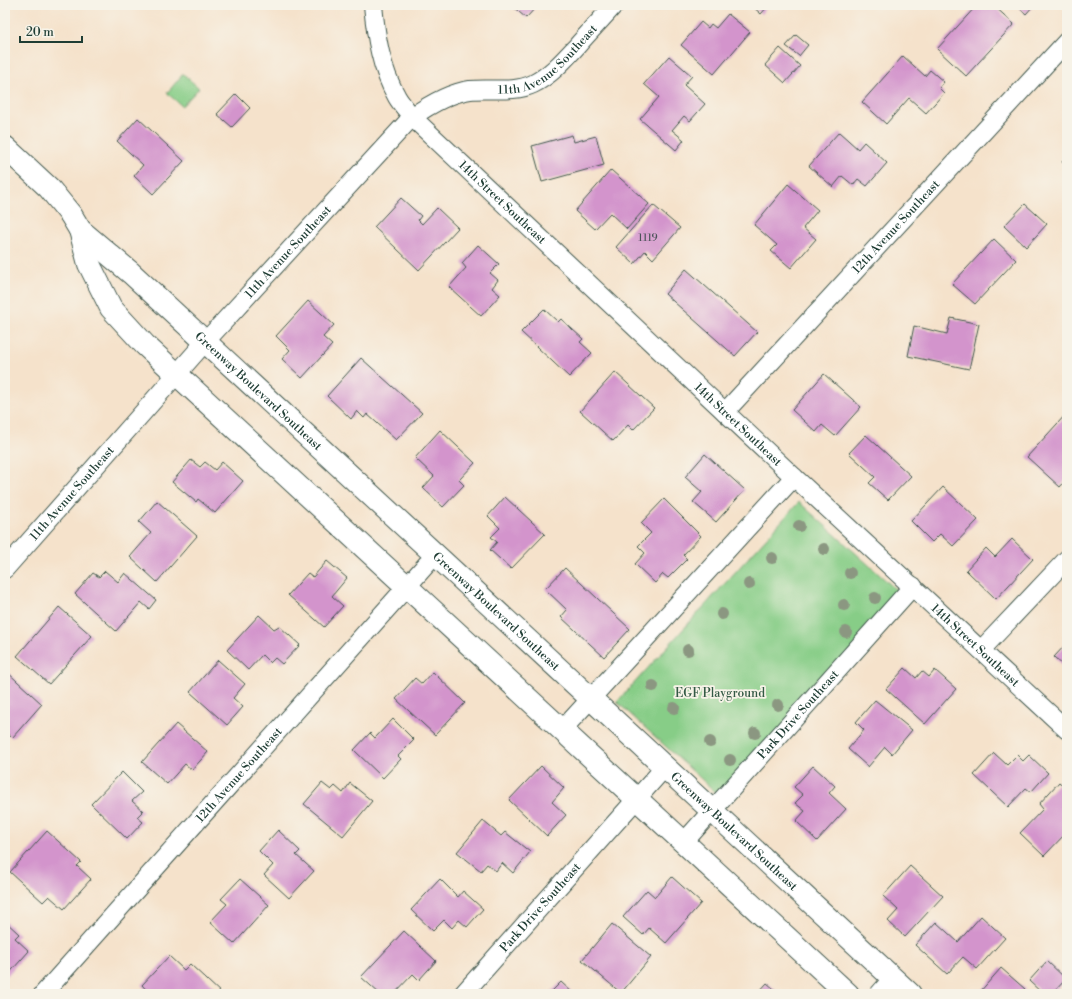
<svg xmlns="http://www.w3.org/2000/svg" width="1072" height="999" font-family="'Libre Bodoni',serif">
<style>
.green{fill:#87cd87;stroke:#53855e}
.building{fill:#d394cc}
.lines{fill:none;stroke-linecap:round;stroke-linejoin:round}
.minor-casing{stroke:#3f564b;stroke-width:20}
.tertiary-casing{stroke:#3f564b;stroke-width:24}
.minor{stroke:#fff;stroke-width:18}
.tertiary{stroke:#fff;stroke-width:22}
.tree{fill:#8b9781}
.labels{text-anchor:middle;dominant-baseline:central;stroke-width:3.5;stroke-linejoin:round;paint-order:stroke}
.number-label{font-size:10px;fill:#4c535a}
.street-label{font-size:12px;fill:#1f3d34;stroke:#f7f3e8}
.park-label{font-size:12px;fill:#345a45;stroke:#f7f3e8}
</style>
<rect width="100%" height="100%" fill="#f7f3e8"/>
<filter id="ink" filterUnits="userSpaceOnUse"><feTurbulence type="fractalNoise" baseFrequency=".025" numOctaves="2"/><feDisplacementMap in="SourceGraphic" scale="8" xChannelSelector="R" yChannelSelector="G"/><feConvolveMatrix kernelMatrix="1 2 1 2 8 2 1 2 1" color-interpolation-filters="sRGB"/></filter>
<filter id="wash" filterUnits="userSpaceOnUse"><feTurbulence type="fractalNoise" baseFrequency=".012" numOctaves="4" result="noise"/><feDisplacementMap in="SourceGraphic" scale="16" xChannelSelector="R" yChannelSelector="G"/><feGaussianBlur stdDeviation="0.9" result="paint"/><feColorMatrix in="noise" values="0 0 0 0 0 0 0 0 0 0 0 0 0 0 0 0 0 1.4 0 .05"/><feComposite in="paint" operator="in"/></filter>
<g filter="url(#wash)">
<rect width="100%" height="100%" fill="#f5e2cb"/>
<path class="green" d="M183,74L199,88L182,106L167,93Z
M799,502L901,594L722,798L617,702Z"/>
<g id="blocks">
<path class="building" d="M511,5H538L526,18Z
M751,5H769L761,14Z
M977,5H993L1014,24L966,76L937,49Z
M1016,5H1034L1026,14Z
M728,14L750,32L714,74L681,45L701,22L708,28L711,24L716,28Z
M796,35L808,45L799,56L786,46Z
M780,48L800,66L785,83L765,65Z
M669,56L692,76L684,85L705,104L690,121L684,116L672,130L684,140L676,150L640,119L659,97L644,84Z
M903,56L925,76L930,70L944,82L939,88L944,93L926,113L909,98L886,124L862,102Z
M236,94L250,108L232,127L217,114Z
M138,118L184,161L153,194L134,176L143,165L117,141Z
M839,132L858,149L864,142L887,163L867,186L858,179L853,185L842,176L833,187L809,166Z
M572,135L574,142L596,136L604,165L542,182L532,146Z
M1067,155V166L1062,162Z
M611,170L649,204L627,229L610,213L595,229L575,211Z
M788,184L818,210L803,228L816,239L791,268L771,251L777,245L754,225Z
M401,198L421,216L418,220L422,224L437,208L458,228L419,270L374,227Z
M1025,204L1047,224L1026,247L1004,226Z
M653,205L680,228L653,259L645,251L634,264L616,247Z
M994,239L1016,260L975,304L952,284Z
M478,245L499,264L490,273L498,280L492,288L500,295L481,316L449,287L466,268L462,263Z
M686,269L757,332L735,356L665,294Z
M308,301L334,325L323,337L332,345L302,378L282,359L290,350L276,336Z
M544,309L558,322L561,319L583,339L580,342L592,353L569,377L521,332Z
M951,318L979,324L969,369L908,356L914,326L947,334Z
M361,358L422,413L396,440L367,414L364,418L357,411L351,419L327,396Z
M615,372L654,408L633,430L628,425L613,441L580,411Z
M824,374L861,407L835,436L822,425L816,432L792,410Z
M1067,413V479L1060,487L1027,457Z
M440,430L475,463L459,480L464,485L443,507L423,488L434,476L415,458Z
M866,435L911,476L888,500L869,483L875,477L849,453Z
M705,454L745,490L716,522L693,502L702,492L685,477Z
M191,460L200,467L205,462L215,470L222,462L243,481L215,513L198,499L196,502L172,482Z
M943,487L978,520L953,546L940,534L932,542L911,521Z
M505,497L545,534L511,569L490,550L497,542L491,537L500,528L488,516Z
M664,499L701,536L683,555L687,559L668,578L663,574L655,583L635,564L645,553L638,546L651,533L641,523Z
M157,501L197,536L157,582L130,557L151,533L139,522Z
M1012,539L1033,559L996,599L966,570L986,548L995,557Z
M327,561L347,578L332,596L343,606L324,627L288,595L308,573L313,577Z
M565,568L630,629L604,657L561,617L567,610L545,589Z
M105,571L118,582L125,573L156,600L149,609L141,602L116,631L75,594L93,573L99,577Z
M59,607L92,636L49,684L17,656Z
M259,615L274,629L279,626L300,645L282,664L275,658L270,663L262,655L248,670L227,650Z
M1067,643V669L1054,657Z
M218,660L245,684L233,698L243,707L227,725L190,692Z
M905,668L916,678L922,671L929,677L935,670L956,689L925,724L886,689Z
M5,670L42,704L12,738L5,731Z
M433,672L465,703L435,735L396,699L415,678L422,684Z
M875,700L912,730L892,754L885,747L868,767L848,749L864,730L856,722Z
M393,719L414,740L398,756L401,759L383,778L354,750L370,733L375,738Z
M176,724L208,752L192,770L185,764L167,784L142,762Z
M994,753L1007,765L1017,755L1023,761L1029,755L1048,773L1031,792L1026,788L1008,807L974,775Z
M541,766L564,788L552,802L566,815L547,836L509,800Z
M813,766L835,786L829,793L846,809L817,841L796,821L805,811L795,803L803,795L794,787Z
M122,772L142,792L132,801L143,811L137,817L143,822L127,839L91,804Z
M1059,782L1067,789V822L1065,824L1067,826V832L1044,856L1020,833L1043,809L1039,804Z
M322,783L331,790L335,786L343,793L350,783L372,801L343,836L304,804Z
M483,821L501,836L505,832L530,852L513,873L502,863L496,871L487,864L481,871L457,852Z
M278,830L300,851L296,855L314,871L289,898L264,875L273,865L259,851Z
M47,831L81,862L77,866L91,879L64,909L49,896L43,902L10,872Z
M910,866L943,896L905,937L888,921L898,910L883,896Z
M672,877L701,903L666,943L649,928L643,935L623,917L647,890L655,897Z
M240,879L269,905L234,944L210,922L227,904L221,899Z
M440,879L458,897L463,891L483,909L467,927L459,920L452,928L444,920L433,931L411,910Z
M981,916L1005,938L977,969L963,957L947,974L915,945L936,922L958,942Z
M5,921L19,934L15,938L29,951L5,978Z
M612,924L651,957L621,993L582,960Z
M404,931L436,961L419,980L413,974L394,994H380L361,977Z
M169,956L184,970L190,964L222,994H150L142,985Z
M1047,961L1066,979L1052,994H1043L1029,981Z
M1001,968L1025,989L1021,994H978Z
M561,982L574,994H549Z
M767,983L780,994H757Z"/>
</g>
</g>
<g filter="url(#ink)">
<use href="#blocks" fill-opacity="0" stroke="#3f564b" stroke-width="1"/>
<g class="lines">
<g class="minor-casing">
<g id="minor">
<path id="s1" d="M373,5C376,37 381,69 397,97C401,104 407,110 412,117L794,477L1067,730"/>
<path id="s2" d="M725,412L1067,41"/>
<path id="s3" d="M5,569L205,342L412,117C429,105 449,93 470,90C491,88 514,93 533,84C551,75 564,60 577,46C589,32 602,19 614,5"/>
<path d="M981,650L1067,559"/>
<path d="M562,730L794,477"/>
<path id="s4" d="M684,842L913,586"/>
<path id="s5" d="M43,994L435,555"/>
<path id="s6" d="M463,994L665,767"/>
<path d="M879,994L893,978"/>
</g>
</g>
<g class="tertiary-casing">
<g id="tertiary">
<path id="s7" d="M5,147L49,188L71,215L80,230L131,273L910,994"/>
<path d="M80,230L89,264L111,308L145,345L848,994"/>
</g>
</g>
<use href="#minor" class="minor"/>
<use href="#tertiary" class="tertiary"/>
</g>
<g class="tree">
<circle cx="799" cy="526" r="6"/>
<circle cx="824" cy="549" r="6"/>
<circle cx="772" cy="558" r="6"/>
<circle cx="850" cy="573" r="6"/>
<circle cx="749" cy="584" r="6"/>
<circle cx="875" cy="598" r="6"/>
<circle cx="844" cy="605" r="6"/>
<circle cx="722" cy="614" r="6"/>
<circle cx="846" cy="632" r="6"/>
<circle cx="688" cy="650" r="6"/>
<circle cx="653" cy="686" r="6"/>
<circle cx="778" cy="705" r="6"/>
<circle cx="674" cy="708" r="6"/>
<circle cx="755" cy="733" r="6"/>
<circle cx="710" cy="742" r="6"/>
<circle cx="730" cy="760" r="6"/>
</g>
</g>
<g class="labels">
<g class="number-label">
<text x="648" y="238">1119</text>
</g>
<g class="street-label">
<text stroke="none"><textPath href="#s3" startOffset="761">11th Avenue Southeast</textPath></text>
<text stroke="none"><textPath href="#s1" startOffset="245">14th Street Southeast</textPath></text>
<text stroke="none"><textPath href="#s2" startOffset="252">12th Avenue Southeast</textPath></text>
<text stroke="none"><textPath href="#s3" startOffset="425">11th Avenue Southeast</textPath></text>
<text stroke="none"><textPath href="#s7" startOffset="353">Greenway Boulevard Southeast</textPath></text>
<text stroke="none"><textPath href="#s1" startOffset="569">14th Street Southeast</textPath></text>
<text stroke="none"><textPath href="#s3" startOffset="101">11th Avenue Southeast</textPath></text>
<text stroke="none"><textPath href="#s7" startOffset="677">Greenway Boulevard Southeast</textPath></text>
<text stroke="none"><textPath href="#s1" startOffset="893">14th Street Southeast</textPath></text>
<text stroke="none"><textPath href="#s4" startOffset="171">Park Drive Southeast</textPath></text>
<text stroke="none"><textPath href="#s5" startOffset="294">12th Avenue Southeast</textPath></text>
<text stroke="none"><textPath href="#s7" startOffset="1001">Greenway Boulevard Southeast</textPath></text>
<text stroke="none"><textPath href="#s6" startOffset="116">Park Drive Southeast</textPath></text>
</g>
<g class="park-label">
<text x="720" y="693">EGF Playground</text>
</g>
</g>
<rect width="1072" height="999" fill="none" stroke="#f7f3e8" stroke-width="20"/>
<path d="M20 36v6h62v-6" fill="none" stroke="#1f3d34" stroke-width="2"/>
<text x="26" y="36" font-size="12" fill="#1f3d34" stroke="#f7f3e8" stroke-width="3" paint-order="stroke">20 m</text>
</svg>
